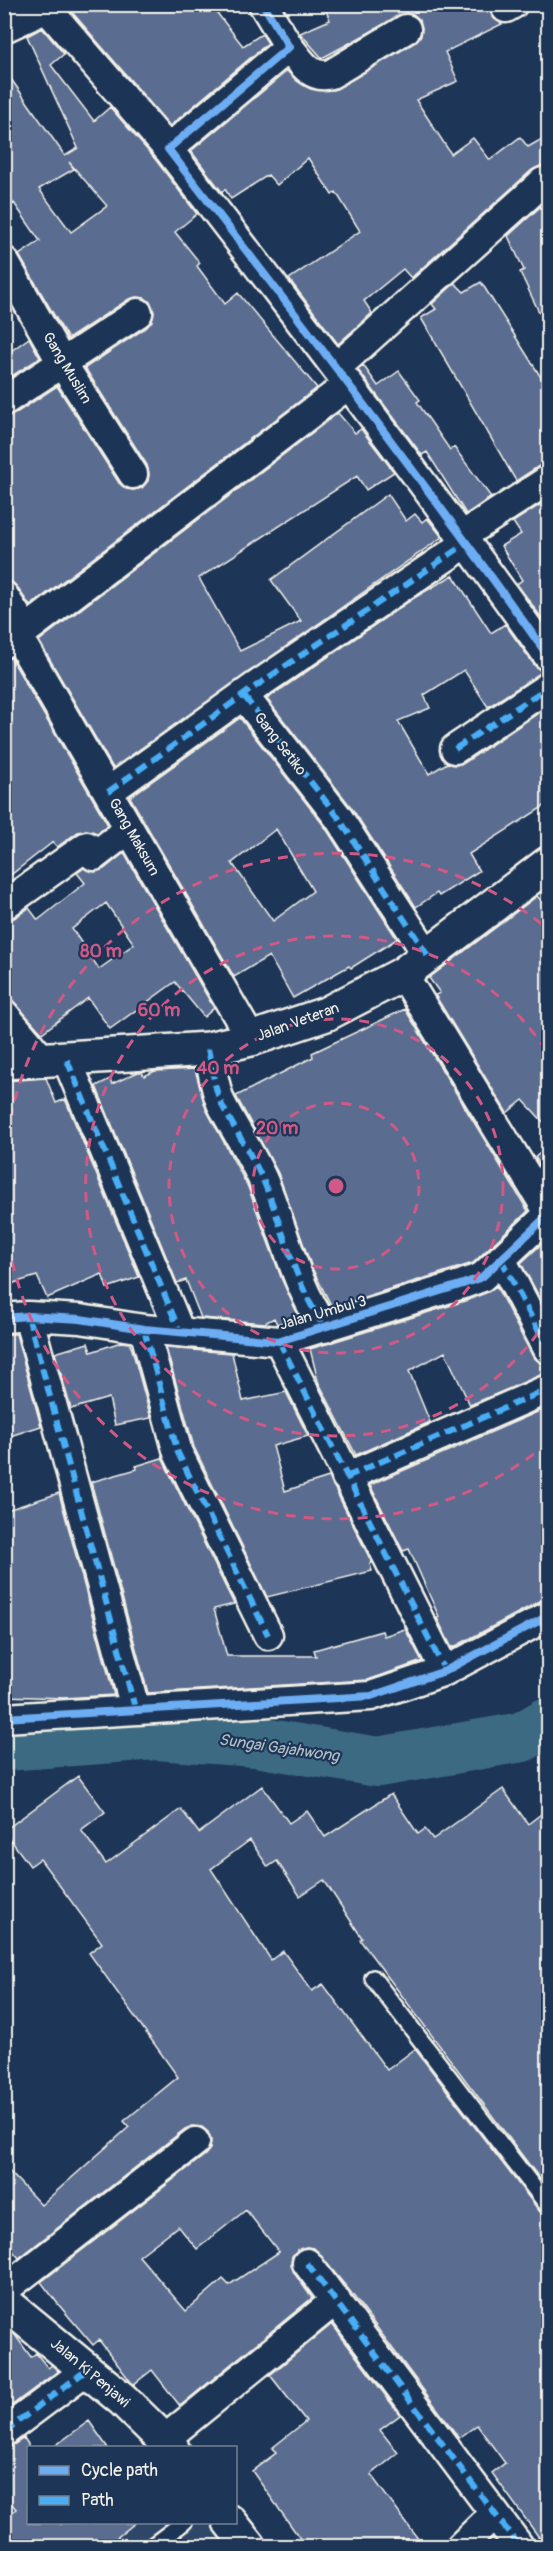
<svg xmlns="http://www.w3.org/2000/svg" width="553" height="2551" font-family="Pangolin,sans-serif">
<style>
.built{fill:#2f4668}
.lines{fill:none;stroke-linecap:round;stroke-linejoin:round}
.river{stroke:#3e6a83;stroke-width:50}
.building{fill:#5a6d91;stroke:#f4f1e8;stroke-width:1.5;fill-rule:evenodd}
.service-casing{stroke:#f4f1e8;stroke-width:20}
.minor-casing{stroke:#f4f1e8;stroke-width:33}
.secondary-casing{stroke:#f4f1e8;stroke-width:38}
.service{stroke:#1d3557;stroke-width:15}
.minor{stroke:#1d3557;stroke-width:28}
.secondary{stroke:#1d3557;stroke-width:33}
.quiet{stroke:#49aef6;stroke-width:6;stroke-dasharray:12 6;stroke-linecap:butt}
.cycleway-casing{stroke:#1d3557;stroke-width:11}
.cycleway{stroke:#6dadf4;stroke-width:8}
.ring{fill:none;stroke:#d15985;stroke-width:3;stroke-dasharray:10 8}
.labels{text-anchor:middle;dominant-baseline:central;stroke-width:4.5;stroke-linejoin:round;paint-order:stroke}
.street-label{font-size:15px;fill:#f4f1e8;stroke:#1d3557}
.water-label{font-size:16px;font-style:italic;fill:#b4c2c5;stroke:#1d3557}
.centre{fill:#d15985;stroke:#1d3557;stroke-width:3}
.ring-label{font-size:18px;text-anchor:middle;font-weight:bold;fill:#d15985;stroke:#1d3557;stroke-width:4.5;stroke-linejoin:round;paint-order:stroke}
</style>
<rect width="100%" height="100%" fill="#1d3557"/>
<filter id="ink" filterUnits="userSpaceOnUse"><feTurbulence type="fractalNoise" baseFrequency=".0167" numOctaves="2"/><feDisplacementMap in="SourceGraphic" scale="12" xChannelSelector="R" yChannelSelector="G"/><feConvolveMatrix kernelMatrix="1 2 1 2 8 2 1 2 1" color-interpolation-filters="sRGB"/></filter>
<g filter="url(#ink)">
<path class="built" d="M58,2522L211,2523L229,2546H27Z"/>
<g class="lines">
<path class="river" d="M4,1746L156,1735L256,1742L378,1762L522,1737L548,1722"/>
</g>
<path class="building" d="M65,4H210L243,46L262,34L268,43L170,126Z
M323,4H490L492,17L502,24L445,52L458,81L416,100L451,154L473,138L490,160L520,137L528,147L549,135V167L540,166L532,170L411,278L403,269L364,301L372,313L338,344L289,279L360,231L336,192L332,195L308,158L277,185L268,175L231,199L225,189L222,192L191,151L287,71L297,81L311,89L334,90L414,43L421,36L422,28L420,20L413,14L405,13L322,58L300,33L330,20Z
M42,28L64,54L51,65L94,121L110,107L155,159L197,214L175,232L200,263L197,266L225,304L238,293L317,388L30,606L17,587L12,582L4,580V417L13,415L57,386L119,483L126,489L133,490L142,488L148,481L149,474L147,465L85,368L147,327L152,321L154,313L151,303L145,298L136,297L129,299L68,339L19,255L40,241L14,203L4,209V69L65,156L78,148L27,36ZM69,162L107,206L71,232L39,189L74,169Z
M549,199V333L520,272L524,270L508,236Z
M481,282L549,390V464L539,466L516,481L421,318L436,309L432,304L455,283L464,292Z
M29,338L40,358L4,381V356Z
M363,365L378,386L399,371L420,400L417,402L450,450L454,447L491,497L466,514L427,452L422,455L358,370Z
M338,413L355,433L361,429L394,472L366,490L357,476L199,578L240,651L301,621L271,580L388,494L406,521L415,514L422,522L427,518L442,537L113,768L39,641Z
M549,499V628L517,584L522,580L501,546L521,534L513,522Z
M453,575L491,633L505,624L535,666L542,672L488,707L464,670L424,695L430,708L398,721L429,774L447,763L455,765L464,763L549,706V803L469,854L479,871L439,896L437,893L416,907L351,807L267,699L414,598Z
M11,658L108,825L97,833L86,830L78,832L57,847L53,842L7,878L9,881L4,884V659Z
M240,718L325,827L397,939L351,968L349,966L293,998L269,956L234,977L130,797ZM276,829L313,891L273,921L232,863Z
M124,853L214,1008L204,1017L175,982L110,1029L88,998L42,1033L13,1001L4,985V921L14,918L29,908L38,920L85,883L77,873L84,868L95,872L104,869ZM106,903L134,944L99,969L72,929Z
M537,896L549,909V1128L523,1100L507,1113L435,995L440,993L429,978Z
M405,1009L528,1211L473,1263L332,1307L312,1268L278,1173L236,1096L313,1057L312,1053Z
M195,1069L206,1109L248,1187L282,1280L299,1317L277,1324L274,1318L265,1323L201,1318L186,1280L177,1283L96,1086L110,1079L112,1084L138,1072H142L144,1076L155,1071Z
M46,1078L56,1103L65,1099L139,1277L107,1288L102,1274L47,1298L37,1276L4,1286V1081Z
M549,1147V1180L535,1157Z
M549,1237V1313H548L521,1263Z
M496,1286L533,1357L543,1364L546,1373L470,1405L445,1352L409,1371L430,1422L356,1455L318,1381L310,1349L468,1300L488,1292Z
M4,1334H16L41,1426L10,1436L4,1418Z
M121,1342L129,1343L132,1349L151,1418L115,1425L109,1398L71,1409L55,1353L88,1343L91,1352Z
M166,1348L232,1353L243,1401L286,1392L308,1436L273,1446L285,1491L329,1477L372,1563L370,1564L372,1571L267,1597L194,1447Z
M549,1407V1600L540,1601L452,1648L437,1618L439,1617L409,1549L403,1551L370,1485Z
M162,1458L234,1604L214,1609L227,1656H316L314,1650L382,1631L384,1636L405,1629L422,1661L368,1680L148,1693L91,1482L137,1469L136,1466Z
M59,1493L114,1695L64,1698L4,1696V1511Z
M78,1776L105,1812L81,1830L106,1864L181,1809L199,1833L262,1786L289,1823L307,1811L325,1837L391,1794L418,1834L425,1829L433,1839L503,1789L528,1824L549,1808V2191L360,1940L362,1938L324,1880L300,1896L277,1861L268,1867L250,1840L211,1869L271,1960L283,1951L312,1991L323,1984L387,2070L415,2049L540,2212L549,2216V2547H546L492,2473L505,2463L477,2425L459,2438L349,2290L314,2248L306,2247L298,2250L292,2256L291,2264L294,2273L312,2298L180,2406L152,2370L134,2384L131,2382L99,2340L93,2345L58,2304L41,2282L205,2155L210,2149L211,2140L208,2132L202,2127L193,2126L185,2129L19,2258L4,2241V2166L41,2205L129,2127L124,2121L178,2077L89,1953L102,1943L40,1859L30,1866L4,1831ZM246,2210L279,2252L229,2285L223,2279L186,2311L139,2256L178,2226L197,2249Z
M332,2324L400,2415L380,2430L398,2453L371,2475L424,2547H306L252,2471L276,2453L272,2448L306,2421L270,2375Z
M4,2327L15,2335L31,2357L36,2353L48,2368L52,2365L58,2371L4,2411Z
M89,2421L108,2448H52Z
M24,2438L28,2444V2523H135L105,2547H4V2518L16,2509L4,2495V2448L13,2445Z"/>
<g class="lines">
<g class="service-casing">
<path id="service" d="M373,1978L548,2206
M152,2546L184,2522"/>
</g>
<g class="minor-casing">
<path id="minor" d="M43,4L168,149
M263,4L289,47L168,149C297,316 426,484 548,656
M506,8L513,4
M4,28L45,9
M289,47C301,61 310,80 331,74L406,29
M4,261L62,363L133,474
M337,367L543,182
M4,401L138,313
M462,536L548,480
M4,596L26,630
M17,635L251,1039
M4,643L26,630L349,384
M244,696L338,817L428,956
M455,749L548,687
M108,792L256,686L468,542
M4,905L87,846L94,856L129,829
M403,974L548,1211
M4,1014L42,1059
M208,1049C212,1066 214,1087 221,1103C234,1129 251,1153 263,1180C285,1231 293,1281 325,1328
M67,1060L180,1332
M501,1259L548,1349
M28,1316L135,1708
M4,1318L28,1316L80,1319L144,1329L279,1341L463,1284L482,1277L548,1215
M144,1329L178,1453L268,1635
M279,1341L445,1671
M346,1477L548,1389
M4,1718L371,1696L445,1671L548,1616
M307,2263L519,2546
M4,2290L195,2142
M4,2432L88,2369
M165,2439L336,2300
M461,2546L494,2514"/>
</g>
<g class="secondary-casing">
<path id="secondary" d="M4,1062L208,1049L251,1039L326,1014L403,974L548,864
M4,2302L122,2399L172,2448
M230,2522L249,2546"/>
</g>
<use href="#service" class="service"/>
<use href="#minor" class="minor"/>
<use href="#secondary" class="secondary"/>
<path class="quiet" d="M244,696L338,817L428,956
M455,749L548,687
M108,792L256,686L468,542
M208,1049C212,1066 214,1087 221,1103C234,1129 251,1153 263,1180C285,1231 293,1281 325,1328
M67,1060L180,1332
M501,1259L548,1349
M28,1316L135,1708
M144,1329L178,1453L268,1635
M279,1341L445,1671
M346,1477L548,1389
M307,2263L519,2546
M4,2432L88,2369"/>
<g class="cycleway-casing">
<path id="cycleway" d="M263,4L289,47L168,149C297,316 426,484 548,656
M4,1318L28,1316L80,1319L144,1329L279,1341L463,1284L482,1277L548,1215
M4,1718L371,1696L445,1671L548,1616"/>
</g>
<use href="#cycleway" class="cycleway"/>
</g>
</g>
<g class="ring">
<circle cx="336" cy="1186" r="83"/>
<circle cx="336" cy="1186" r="167"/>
<path d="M548 1318A250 250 0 1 1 548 1054"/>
<path d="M548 1443A333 333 0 0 1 5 1218M5 1154A333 333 0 0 1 548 929"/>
</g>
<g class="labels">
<g class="street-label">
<text transform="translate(67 368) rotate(59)">Gang Muslim</text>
<text transform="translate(280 744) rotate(52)">Gang Setiko</text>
<text transform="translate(134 837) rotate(60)">Gang Maksum</text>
<text transform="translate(298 1022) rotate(-20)">Jalan Veteran</text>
<text transform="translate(323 1313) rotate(-16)">Jalan Umbul 3</text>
<text transform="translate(90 2373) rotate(40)">Jalan Ki Penjawi</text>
</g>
<g class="water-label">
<text transform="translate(279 1748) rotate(8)">Sungai Gajahwong</text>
</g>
</g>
<circle cx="336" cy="1186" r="9" class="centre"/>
<g class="ring-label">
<text x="101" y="957">80 m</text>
<text x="159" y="1016">60 m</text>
<text x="218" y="1074">40 m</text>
<text x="277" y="1134">20 m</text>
</g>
<rect width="553" height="2551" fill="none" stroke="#1d3557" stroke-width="24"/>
<rect x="12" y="12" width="529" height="2527" fill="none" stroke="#f4f1e8" stroke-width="2" filter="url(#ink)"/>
<rect x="27" y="2446" width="210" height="78" fill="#1d3557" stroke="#738091" stroke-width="1.5"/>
<rect x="39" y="2466" width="30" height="9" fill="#6dadf4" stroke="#738091" stroke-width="1.5"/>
<text x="81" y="2476" font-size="18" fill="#f4f1e8">Cycle path</text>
<rect x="39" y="2496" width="30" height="9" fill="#49aef6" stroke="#738091" stroke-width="1.5"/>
<text x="81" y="2506" font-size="18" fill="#f4f1e8">Path</text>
</svg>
